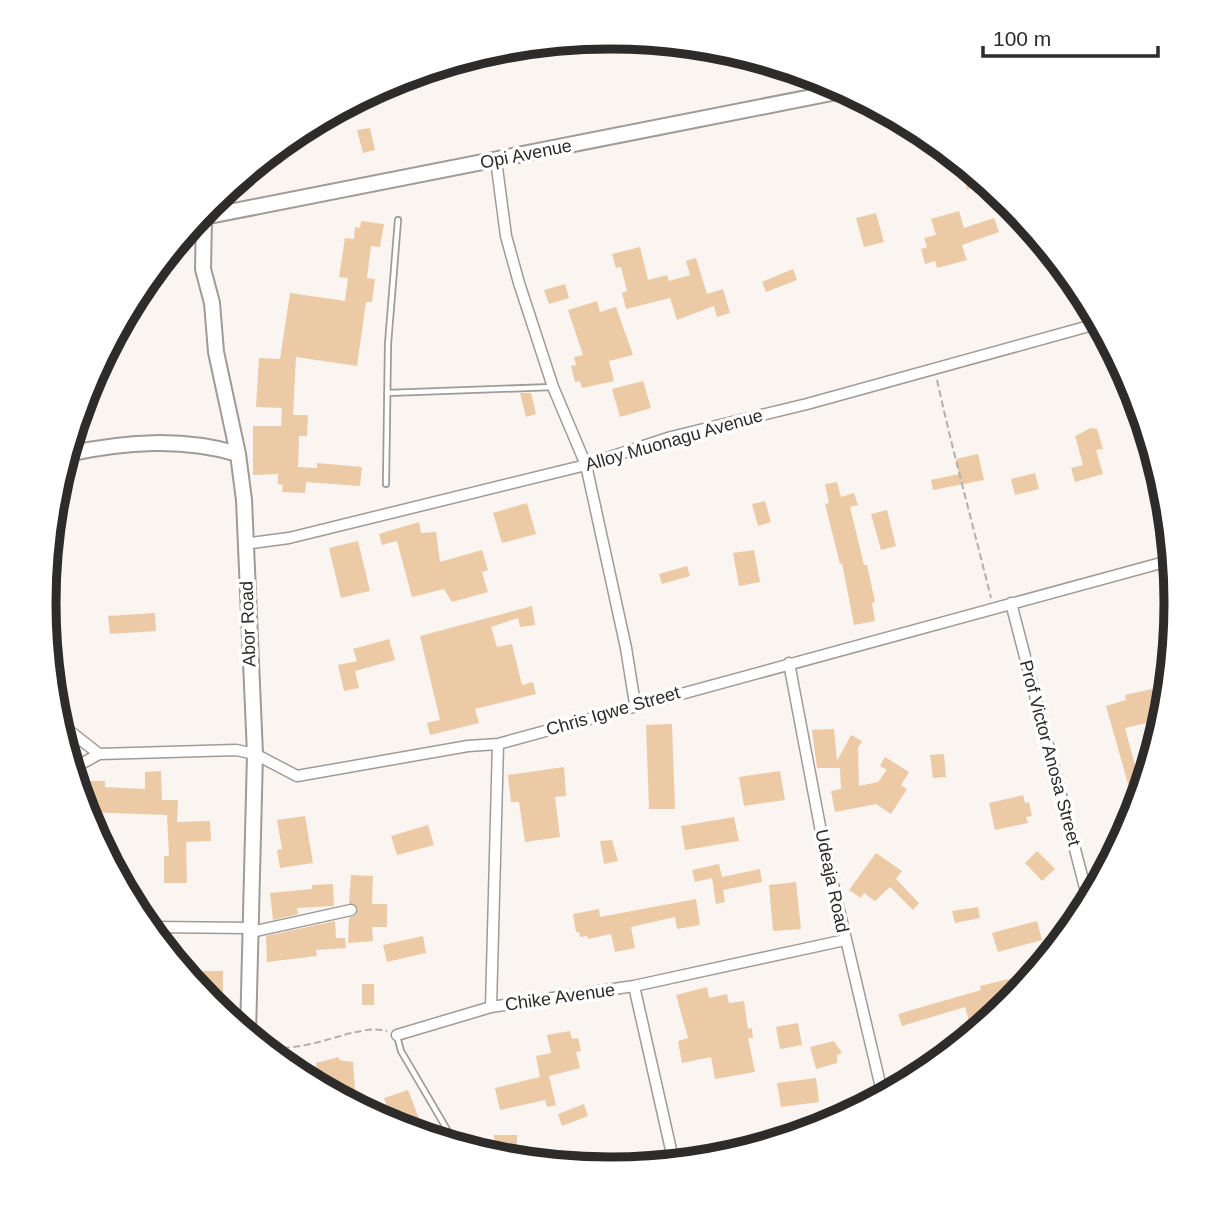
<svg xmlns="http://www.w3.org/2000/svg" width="1221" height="1206" font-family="Arial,sans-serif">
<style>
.building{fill:#edcaa6}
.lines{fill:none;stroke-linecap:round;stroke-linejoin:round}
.lane-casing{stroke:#a09b97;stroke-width:8}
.street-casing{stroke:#a09b97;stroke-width:13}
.secondary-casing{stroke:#a09b97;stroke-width:18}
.path{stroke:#b3afab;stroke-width:2;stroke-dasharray:7 3.5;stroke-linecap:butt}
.lane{stroke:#fff;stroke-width:4.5}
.street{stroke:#fff;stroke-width:10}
.secondary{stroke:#fff;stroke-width:14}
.labels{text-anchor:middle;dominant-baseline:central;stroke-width:7;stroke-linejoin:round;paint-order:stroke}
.street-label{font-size:18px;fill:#2e2c2a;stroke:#fff}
.rim{fill:none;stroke:#2e2c2a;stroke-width:9}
</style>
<rect width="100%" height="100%" fill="#faf5f0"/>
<path class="building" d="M370,128L375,150L363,153L357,130Z
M962,162L980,178L989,184L967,189Z
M959,211L964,228L994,218L999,232L962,245L967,260L937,268L935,261L925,264L921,249L927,247L924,238L936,235L931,219Z
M876,213L884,242L864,247L856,218Z
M361,221L384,224L380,247L371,246L367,278L375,279L372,302H366L357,366L296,357L293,415H308L307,436H299L298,467L317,468V463L362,467L360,486L306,482L305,493L282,492L283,485L278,484V474L253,475V426H281L282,408L256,407L259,358L280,359L290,293L345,301L348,278L339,277L345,238L354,239L355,227L360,228Z
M640,247L648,280L667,275L669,281L690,275L686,261L696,258L707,294L723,289L730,313L717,317L714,306L677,320L670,298L626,309L622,293L627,291L621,267L616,268L612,254Z
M793,269L797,280L766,292L762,282Z
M565,284L569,298L549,304L544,290Z
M597,301L600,312L616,307L633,355L609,361L614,381L582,388L580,381L575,382L571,366L576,365L574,357L583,355L568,310Z
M643,381L651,408L620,417L612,389Z
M520,393H531L536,414L526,417Z
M1091,428L1097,429L1103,449L1096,450L1103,474L1075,482L1071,468L1083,465L1075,436Z
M978,454L984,480L933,490L931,480L959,474L956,459Z
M1035,473L1039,489L1015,495L1011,479Z
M837,482L841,497L854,493L858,505L850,507L864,565H867L875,602L872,603L875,621L854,625L842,563L840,564L825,504L829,503L825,484Z
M765,501L771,522L758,526L752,504Z
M527,503L536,534L502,543L493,513Z
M887,510L896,546L881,550L871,514Z
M419,522L421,533L436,532L440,562L482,550L488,570L482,572L488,592L452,602L444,589L412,597L397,541L382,545L379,534Z
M358,541L370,591L341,598L329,548Z
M754,550L760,582L739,586L733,553Z
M687,566L690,576L662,584L659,574Z
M532,606L535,625L520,627L518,618L491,627L497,647L512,644L522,685L533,682L536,694L475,709L479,723L430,735L427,723L440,720L420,636Z
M155,613L156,631L110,634L108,616Z
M389,639L395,660L355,671L359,688L344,691L338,665L357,661L353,649Z
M1161,687L1166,711L1164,719L1125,728L1142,791L1136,812L1106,706L1126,700L1125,695Z
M672,724L675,809H649L646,725Z
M834,729L837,761L851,735L862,741L858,748L859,786L878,782L887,770L880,766L885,757L909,772L901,785L907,789L891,814L876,804L835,812L831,791L841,789L840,768H817L812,730Z
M944,754L946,777L933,778L930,755Z
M564,767L566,796L555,797L560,837L525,842L519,802H511L508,775Z
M161,771L162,800H178L177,822L210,821L211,841L186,842L187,883H164V856H169L167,815L85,812L76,781H105V787L145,789V772Z
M780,771L785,800L744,806L739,777Z
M1023,795L1025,803L1029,802L1032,816L1026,817L1028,823L995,830L989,803Z
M305,816L313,863L280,868L277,850L282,849L277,820Z
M734,817L739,841L685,850L681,826Z
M428,825L434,845L397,855L391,836Z
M612,840L618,861L604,864L600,841Z
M1037,851L1055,869L1042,881L1025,863Z
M876,853L902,871L896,879L919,903L913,910L890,887L875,901L864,893L861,898L849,890Z
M719,864L722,877L760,869L762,882L723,890L725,902L716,904L712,878L695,882L692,870Z
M351,875L373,876L372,904H387V927H372L373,941L348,943L349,918L356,915L358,909L349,903Z
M796,882L801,929L773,931L769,885Z
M333,884L334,906L297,908L298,914L273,920L270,893L312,889V885Z
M696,899L700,925L677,929L675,917L631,927L635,948L615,952L611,934L588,939L587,936L580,937L579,932H576L573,914L599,909L600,917Z
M978,907L980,918L955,923L952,911Z
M335,921L336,938H345L346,948L316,950L317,956L267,962L266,936Z
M1037,921L1042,940L998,952L992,933Z
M423,936L426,953L387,962L383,945Z
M184,971H223V994H202Z
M1037,972L1015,998L998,1004L1000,1013L973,1035L965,1007L902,1026L898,1014L981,990L980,986Z
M362,984H374V1005H362Z
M707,987L709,998L727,994L729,1003L744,1001L748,1029L752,1028L753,1038H748L755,1072L715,1079L711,1057L682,1063L678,1041L688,1038L676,995Z
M798,1023L802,1045L780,1049L776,1027Z
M570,1031L572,1039L578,1038L581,1051L576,1052L580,1068L549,1076L556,1105L547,1107L545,1100L500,1110L495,1088L540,1077L536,1056L551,1053L547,1035Z
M834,1041L842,1053L837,1055V1063L816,1069L810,1047Z
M339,1057V1060L353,1062L355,1090L350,1091V1095L337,1096L327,1091V1086L318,1085L316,1063Z
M816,1078L819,1102L781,1107L777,1083Z
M408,1090L418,1116L429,1137L397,1127L393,1117L391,1118L384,1098Z
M584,1104L588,1116L562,1126L558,1114Z
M494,1135H517V1159H506V1147H495Z"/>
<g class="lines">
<g class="lane-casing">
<path id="lane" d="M387,393L553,387
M386,484L388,344L398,220
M397,1036L401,1051L452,1138"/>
</g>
<g class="street-casing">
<path id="street" d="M802,72L831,94
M496,160L506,236L519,283L553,387L586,465L626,648L635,704
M244,544L289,538L586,465L671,437L807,404L1100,323
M1011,603L1089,903
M789,663L823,842L883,1096
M57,721L99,754L236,750L255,754L297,776L468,746L498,744L1172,560
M72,769L99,754
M152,927L251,928
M251,932L351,910
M634,986L674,1163
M491,1007L498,744
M397,1035L491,1007L634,986L845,940"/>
</g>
<g class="secondary-casing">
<path id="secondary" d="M67,454C124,442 182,437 238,454
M248,1034L255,754L244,500L238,454L216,352L212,303L203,269L204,217L847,90"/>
</g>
<path class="path" d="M937,380C953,453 973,525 991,598
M262,1046C307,1056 357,1022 387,1031"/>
<use href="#lane" class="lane"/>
<use href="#street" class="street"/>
<use href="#secondary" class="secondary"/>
</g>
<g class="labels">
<g class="street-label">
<text transform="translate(526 154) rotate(-11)">Opi Avenue</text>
<text transform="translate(674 440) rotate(-16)">Alloy Muonagu Avenue</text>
<text transform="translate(248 624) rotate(-92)">Abor Road</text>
<text transform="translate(613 711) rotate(-16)">Chris Igwe Street</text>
<text transform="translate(1050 753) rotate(75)">Prof Victor Anosa Street</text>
<text transform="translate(832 881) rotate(78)">Udeaja Road</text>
<text transform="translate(560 997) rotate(-8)">Chike Avenue</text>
</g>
</g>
<path d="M0 0H1221V1206H0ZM56 603a554 554 0 1 1 1108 0a554 554 0 1 1-1108 0Z" fill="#fff" fill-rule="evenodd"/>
<path class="rim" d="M56 603a554 554 0 1 1 1108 0a554 554 0 1 1-1108 0Z"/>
<path d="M983 46v10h175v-10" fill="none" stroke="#2e2c2a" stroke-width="3.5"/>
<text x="993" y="46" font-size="21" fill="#2e2c2a" stroke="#ffffff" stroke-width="5" paint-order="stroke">100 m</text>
</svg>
